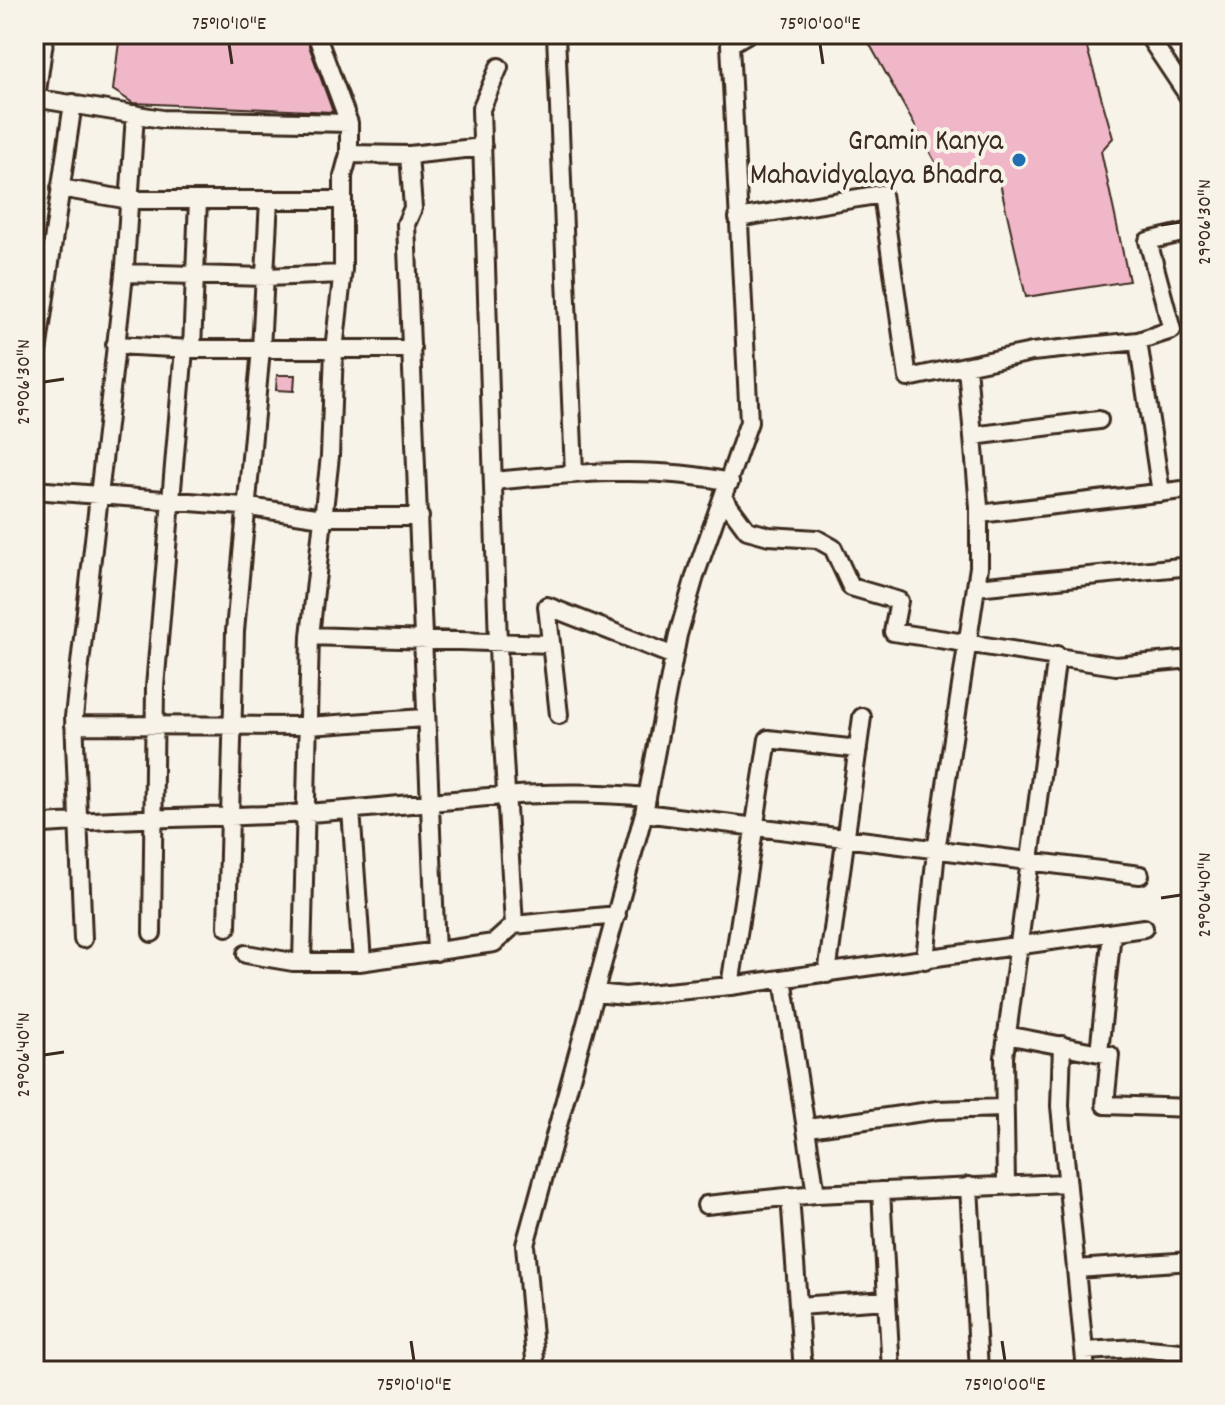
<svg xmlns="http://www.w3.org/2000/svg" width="1225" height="1405" font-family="Dekko,sans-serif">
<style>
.building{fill:#f0b7c9;stroke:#3b2a1e;stroke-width:2}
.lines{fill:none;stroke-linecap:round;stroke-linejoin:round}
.minor-casing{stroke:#3b2a1e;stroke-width:22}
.minor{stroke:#f7f3e8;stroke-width:16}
.ticks{fill:none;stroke:#3b2a1e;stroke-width:3}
.poi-dot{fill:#1f6fb2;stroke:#f7f3e8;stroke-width:3}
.labels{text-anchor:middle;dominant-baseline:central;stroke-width:8;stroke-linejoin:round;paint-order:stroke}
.poi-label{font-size:30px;fill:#3b2a1e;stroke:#f7f3e8;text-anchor:end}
.neatline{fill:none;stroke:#3b2a1e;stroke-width:3}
.ticks-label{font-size:20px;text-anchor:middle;fill:#3b2a1e}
</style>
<rect width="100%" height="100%" fill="#f7f3e8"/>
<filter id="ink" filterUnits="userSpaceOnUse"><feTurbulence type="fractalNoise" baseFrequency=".0125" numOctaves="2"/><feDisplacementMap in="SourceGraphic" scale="16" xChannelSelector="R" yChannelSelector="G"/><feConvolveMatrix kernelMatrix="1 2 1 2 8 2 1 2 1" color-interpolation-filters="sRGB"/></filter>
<g filter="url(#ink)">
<path class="building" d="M120,34H311L309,46L333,112L133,103L113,90Z
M864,34H1083L1113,138L1101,151L1129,281L1026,297L997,170L939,169Z
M277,375H295L294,391L276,390Z"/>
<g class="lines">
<g class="minor-casing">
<path id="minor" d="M556,34L574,473
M1147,34L1191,100
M499,67L481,109L499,675L514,925
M34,98L162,119L349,123
M36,98L45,34
M349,154L409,155L483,147
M409,155L413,208L406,224L436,952
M60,188L130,200H343
M738,218L882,194L908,378L1032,352L1138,341L1172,330L1148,241L1191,231
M124,273L266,277L342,274
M1138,341L1161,493
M115,345L192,349H412
M192,349L198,200
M34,373L73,103
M973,436L1099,420
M494,481C573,473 652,465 730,482
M34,490L242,506L316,517H420
M724,499L747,530L769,536L817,539L833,548L851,587L899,601L893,632L1116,666L1191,659
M979,514L1191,489
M976,587L1191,566
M310,636L551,644
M559,715L547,606L674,656
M74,725L308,726L424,718
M351,810L362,961
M644,813L1140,875
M34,825C125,816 216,819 307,813C420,806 535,785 647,797
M227,927L235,631L261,349L269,200
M152,933L155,687L184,349
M83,939L74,717L125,266L135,114
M246,954L293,962H359L494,943L514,925L617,915
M925,960L936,851L979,567V507L967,367
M302,962L310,636L330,456L334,350L343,269V176L349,154V123L319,42
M827,974L862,717
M783,979L816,1194
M730,986L768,739L858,749
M596,993L625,996L730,986L1144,928
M1006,1035L1110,1055L1105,1105L1191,1108
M1062,1045L1060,1106L1086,1371
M1099,1052L1112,933
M808,1128L937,1110L1003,1108
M1006,1184L1004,1057L1057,655
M969,1186L979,1371
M881,1191L891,1371
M790,1196L803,1371
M706,1205L816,1194L1066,1183
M1077,1269L1191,1261
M798,1306L887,1300
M1085,1351L1138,1348L1191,1353
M536,1371L525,1245L644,813L678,635L696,573L749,422L730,44L747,34"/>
</g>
<use href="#minor" class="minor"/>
</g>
</g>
<path class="ticks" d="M229,44L232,64M820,44L823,64M1161,225L1181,222M44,382L64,379M1161,898L1181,895M44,1055L64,1052M411,1341L414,1361M1002,1341L1005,1361"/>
<circle class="poi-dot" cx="1019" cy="160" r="8"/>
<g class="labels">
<g class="poi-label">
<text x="1003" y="143">Gramin Kanya<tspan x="1003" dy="34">Mahavidyalaya Bhadra</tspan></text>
</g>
</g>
<rect width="1225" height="1405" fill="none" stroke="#f7f3e8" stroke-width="88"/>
<rect x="44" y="44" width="1137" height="1317" class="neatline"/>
<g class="ticks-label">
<text x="229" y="29">75°10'10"E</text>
<text x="820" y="29">75°10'00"E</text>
<text transform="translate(1203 222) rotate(-90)" y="7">29°06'30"N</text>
<text transform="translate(22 382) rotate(-90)" y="7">29°06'30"N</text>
<text transform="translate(1203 895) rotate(-90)" y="7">29°06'40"N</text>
<text transform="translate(22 1055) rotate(-90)" y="7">29°06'40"N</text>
<text x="414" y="1390">75°10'10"E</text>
<text x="1005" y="1390">75°10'00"E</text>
</g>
</svg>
